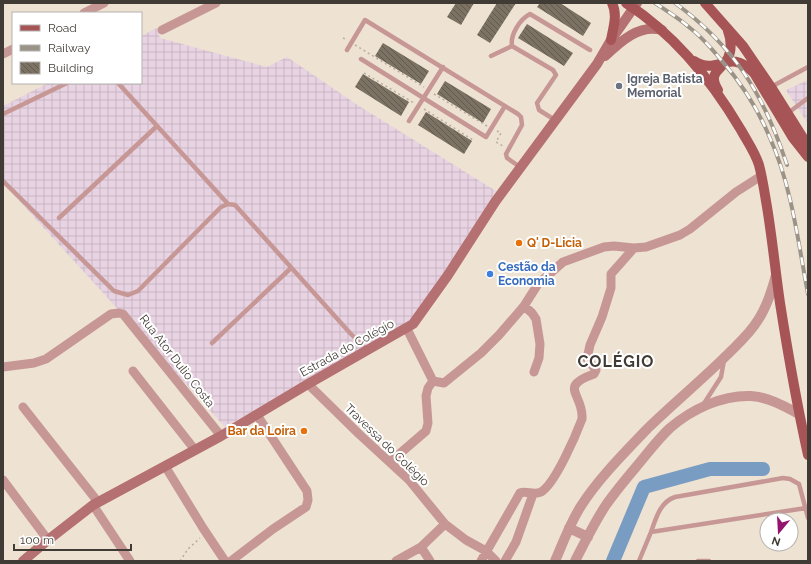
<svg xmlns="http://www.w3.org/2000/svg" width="811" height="564" font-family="Raleway,sans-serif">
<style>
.industrial{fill:url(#industrial-grid)}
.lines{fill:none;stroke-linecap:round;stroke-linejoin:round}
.river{stroke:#789cc2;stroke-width:14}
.building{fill:url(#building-back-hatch)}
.path{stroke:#b6ad9f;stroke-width:1.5;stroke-dasharray:2 3;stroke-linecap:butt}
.service{stroke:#c79796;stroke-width:4.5}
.minor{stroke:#c79796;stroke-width:9}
.tertiary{stroke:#c79796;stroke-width:10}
.secondary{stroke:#b57071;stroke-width:10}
.primary{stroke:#a75456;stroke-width:10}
.rail-casing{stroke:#9b9387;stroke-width:4}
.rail{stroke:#fff;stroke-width:2.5;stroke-dasharray:8;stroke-linecap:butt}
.worship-dot{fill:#6b7280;stroke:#fff;stroke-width:1.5}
.food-dot{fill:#e8710a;stroke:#fff;stroke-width:1.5}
.shop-dot{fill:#3f7fe0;stroke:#fff;stroke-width:1.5}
.labels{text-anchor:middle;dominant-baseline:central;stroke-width:4;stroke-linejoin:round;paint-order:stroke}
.worship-label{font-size:12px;font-weight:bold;fill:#5b616d;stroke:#fff;text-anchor:start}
.food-label{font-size:12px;font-weight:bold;fill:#c56008;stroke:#fff;text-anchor:start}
.shop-label{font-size:12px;font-weight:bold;fill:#366cbe;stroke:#fff;text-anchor:start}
.street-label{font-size:12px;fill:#403c35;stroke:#fff}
.district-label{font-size:16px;font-weight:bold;letter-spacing:1px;fill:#403c35;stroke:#fff}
</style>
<defs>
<pattern id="industrial-grid" width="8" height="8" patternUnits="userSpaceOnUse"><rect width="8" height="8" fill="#e8d3e2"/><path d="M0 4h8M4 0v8" fill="none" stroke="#c8b6c2"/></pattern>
<pattern id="building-back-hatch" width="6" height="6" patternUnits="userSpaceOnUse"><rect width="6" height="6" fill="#7c7263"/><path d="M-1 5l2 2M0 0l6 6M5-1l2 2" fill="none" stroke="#625a4e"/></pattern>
</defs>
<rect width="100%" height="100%" fill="#eee2d2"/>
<path class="industrial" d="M157,28L160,38L267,67L287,57L359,106L496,191L413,321L225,427L3,183V106L48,83H141V36Z
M808,80V124L786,90Z"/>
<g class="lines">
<path class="river" d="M613,561L644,487L710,469H763"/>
</g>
<path class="building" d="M456,3H474L461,25L447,17Z
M497,3H516L490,43L477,35Z
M540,3H560L591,23L583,36L537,7Z
M527,24L573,53L564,66L518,38Z
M383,43L429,71L421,84L375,56Z
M363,74L409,102L401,116L355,87Z
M445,81L491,109L483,123L437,94Z
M426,112L472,141L464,154L418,125Z"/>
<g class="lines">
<path class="path" d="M343,38L347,40
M355,45L424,87
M364,73L414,103
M434,94L487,126
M424,109L473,140
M497,131L501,133L496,142L503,146
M180,561L188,549L200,538"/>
<path class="service" d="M347,50L365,20L518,114L521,117L522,125L506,154L507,158L520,167
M491,56L512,46
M361,59L486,137L505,106
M118,83L228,204
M771,87L808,67
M788,113L808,98
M3,114L67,83
M555,120L539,110L537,103L556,75L553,70L512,46C510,35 520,19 530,14L590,50
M409,121L443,67
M3,181L114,291L128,295L138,291L221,207L228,204L235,205L350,333L367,350
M59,218L157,126
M212,343L291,268
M703,405L721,377L724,360
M651,532L806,508
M639,561C643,551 647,542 651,532C656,518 660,502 675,497L783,478L790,479L799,484L808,518
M698,561H709"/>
<path class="minor" d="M84,13L104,3
M162,30L216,3
M3,54L13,49
M524,306L532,313L536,319L540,344L539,358L534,372
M3,367L34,363L46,359L111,314L119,313L123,314L221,436
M133,371L195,450
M433,381L444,383L481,353L499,335L524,306L538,284L563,262L604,247L614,246L634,248L646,247L680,235L690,229L736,192L761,176
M308,384L359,434L409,480L445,524L466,540L486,551L496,561
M23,407L98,502
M390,462L426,431L428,423L426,396L428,388L433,381L407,329
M165,466L203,528L225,561
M3,480L48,540
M93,505L130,561
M421,547L430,561
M231,561L273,529L306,507L308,500L307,491L257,415
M396,561L421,547L445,524
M481,561L520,493C527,490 533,496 541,492C555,484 576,435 582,419C584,394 557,387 594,374L596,370L587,359L590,345L602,317L611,288V274L634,248
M505,561L516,542L533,494"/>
<path class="tertiary" d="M569,528L588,537
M555,561C563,543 570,523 581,506C598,479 626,451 648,428C675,402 704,378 730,352C740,342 751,332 758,320C767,307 772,290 776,275
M575,561C585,542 594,523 606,505C615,492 626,479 636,467C647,454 658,439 670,428C692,409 722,395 751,396C768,397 784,406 799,414"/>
<path class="secondary" d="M605,56C621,41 639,24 662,30
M23,561L48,540L93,505L221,436L308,384L413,324L448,275L495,202L597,64L611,40L637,3"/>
<path class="primary" d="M626,3C674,34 712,81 741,130C747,141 755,152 759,165C762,176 764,189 766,201C772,235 775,269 780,303C788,354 797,405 808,455
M705,3L743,46L771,87L808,146
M611,40C613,28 618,15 612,3
M694,61C719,77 728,46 754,73L793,138L808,157
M718,90C707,72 721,71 728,58C732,50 731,39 728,31"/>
<g class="rail-casing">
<path id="rail" d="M655,3C667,11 680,19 690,28C702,37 712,49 722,61C742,84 758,109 770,138C792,187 798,242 808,294
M675,3C735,47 764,95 787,165"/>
</g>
<use href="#rail" class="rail"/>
</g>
<circle class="worship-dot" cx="619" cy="86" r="4"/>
<g class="food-dot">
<circle cx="519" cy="243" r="4"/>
<circle cx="304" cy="431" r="4"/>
</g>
<circle class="shop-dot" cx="490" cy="274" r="4"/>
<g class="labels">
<g class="worship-label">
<text x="627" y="79">Igreja Batista<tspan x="627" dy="14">Memorial</tspan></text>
</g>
<g class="food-label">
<text x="527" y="243">Q' D-Licia</text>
<text x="296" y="431" text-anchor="end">Bar da Loira</text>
</g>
<g class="shop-label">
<text x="498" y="267">Cestão da<tspan x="498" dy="14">Economia</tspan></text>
</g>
<g class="street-label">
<text transform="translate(347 348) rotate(-29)">Estrada do Colégio</text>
<text transform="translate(177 361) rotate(52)">Rua Ator Dulio Costa</text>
<text transform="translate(387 445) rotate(44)">Travessa do Colégio</text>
</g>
<g class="district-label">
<text x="616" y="361">COLÉGIO</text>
</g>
</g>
<rect width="811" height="564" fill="none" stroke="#403c35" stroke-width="8"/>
<rect x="12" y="12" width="130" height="72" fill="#ffffff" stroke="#b3b1ae"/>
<rect x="20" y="25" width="20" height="6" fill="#a75456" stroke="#b3b1ae"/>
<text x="48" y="32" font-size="12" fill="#403c35">Road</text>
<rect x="20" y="45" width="20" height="6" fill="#9b9387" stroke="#b3b1ae"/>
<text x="48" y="52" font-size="12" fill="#403c35">Railway</text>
<rect x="20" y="62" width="20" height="12" fill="url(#building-back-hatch)" stroke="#b3b1ae"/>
<text x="48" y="72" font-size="12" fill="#403c35">Building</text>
<g transform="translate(779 532) rotate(198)"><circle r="19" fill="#ffffff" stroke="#b3b1ae"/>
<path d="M0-3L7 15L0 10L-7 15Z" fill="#94136d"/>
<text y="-6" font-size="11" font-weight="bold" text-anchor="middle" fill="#403c35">N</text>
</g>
<path d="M14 544v6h117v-6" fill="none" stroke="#403c35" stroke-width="2"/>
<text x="20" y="544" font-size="12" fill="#403c35" stroke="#ffffff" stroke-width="3" paint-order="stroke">100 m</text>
</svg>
